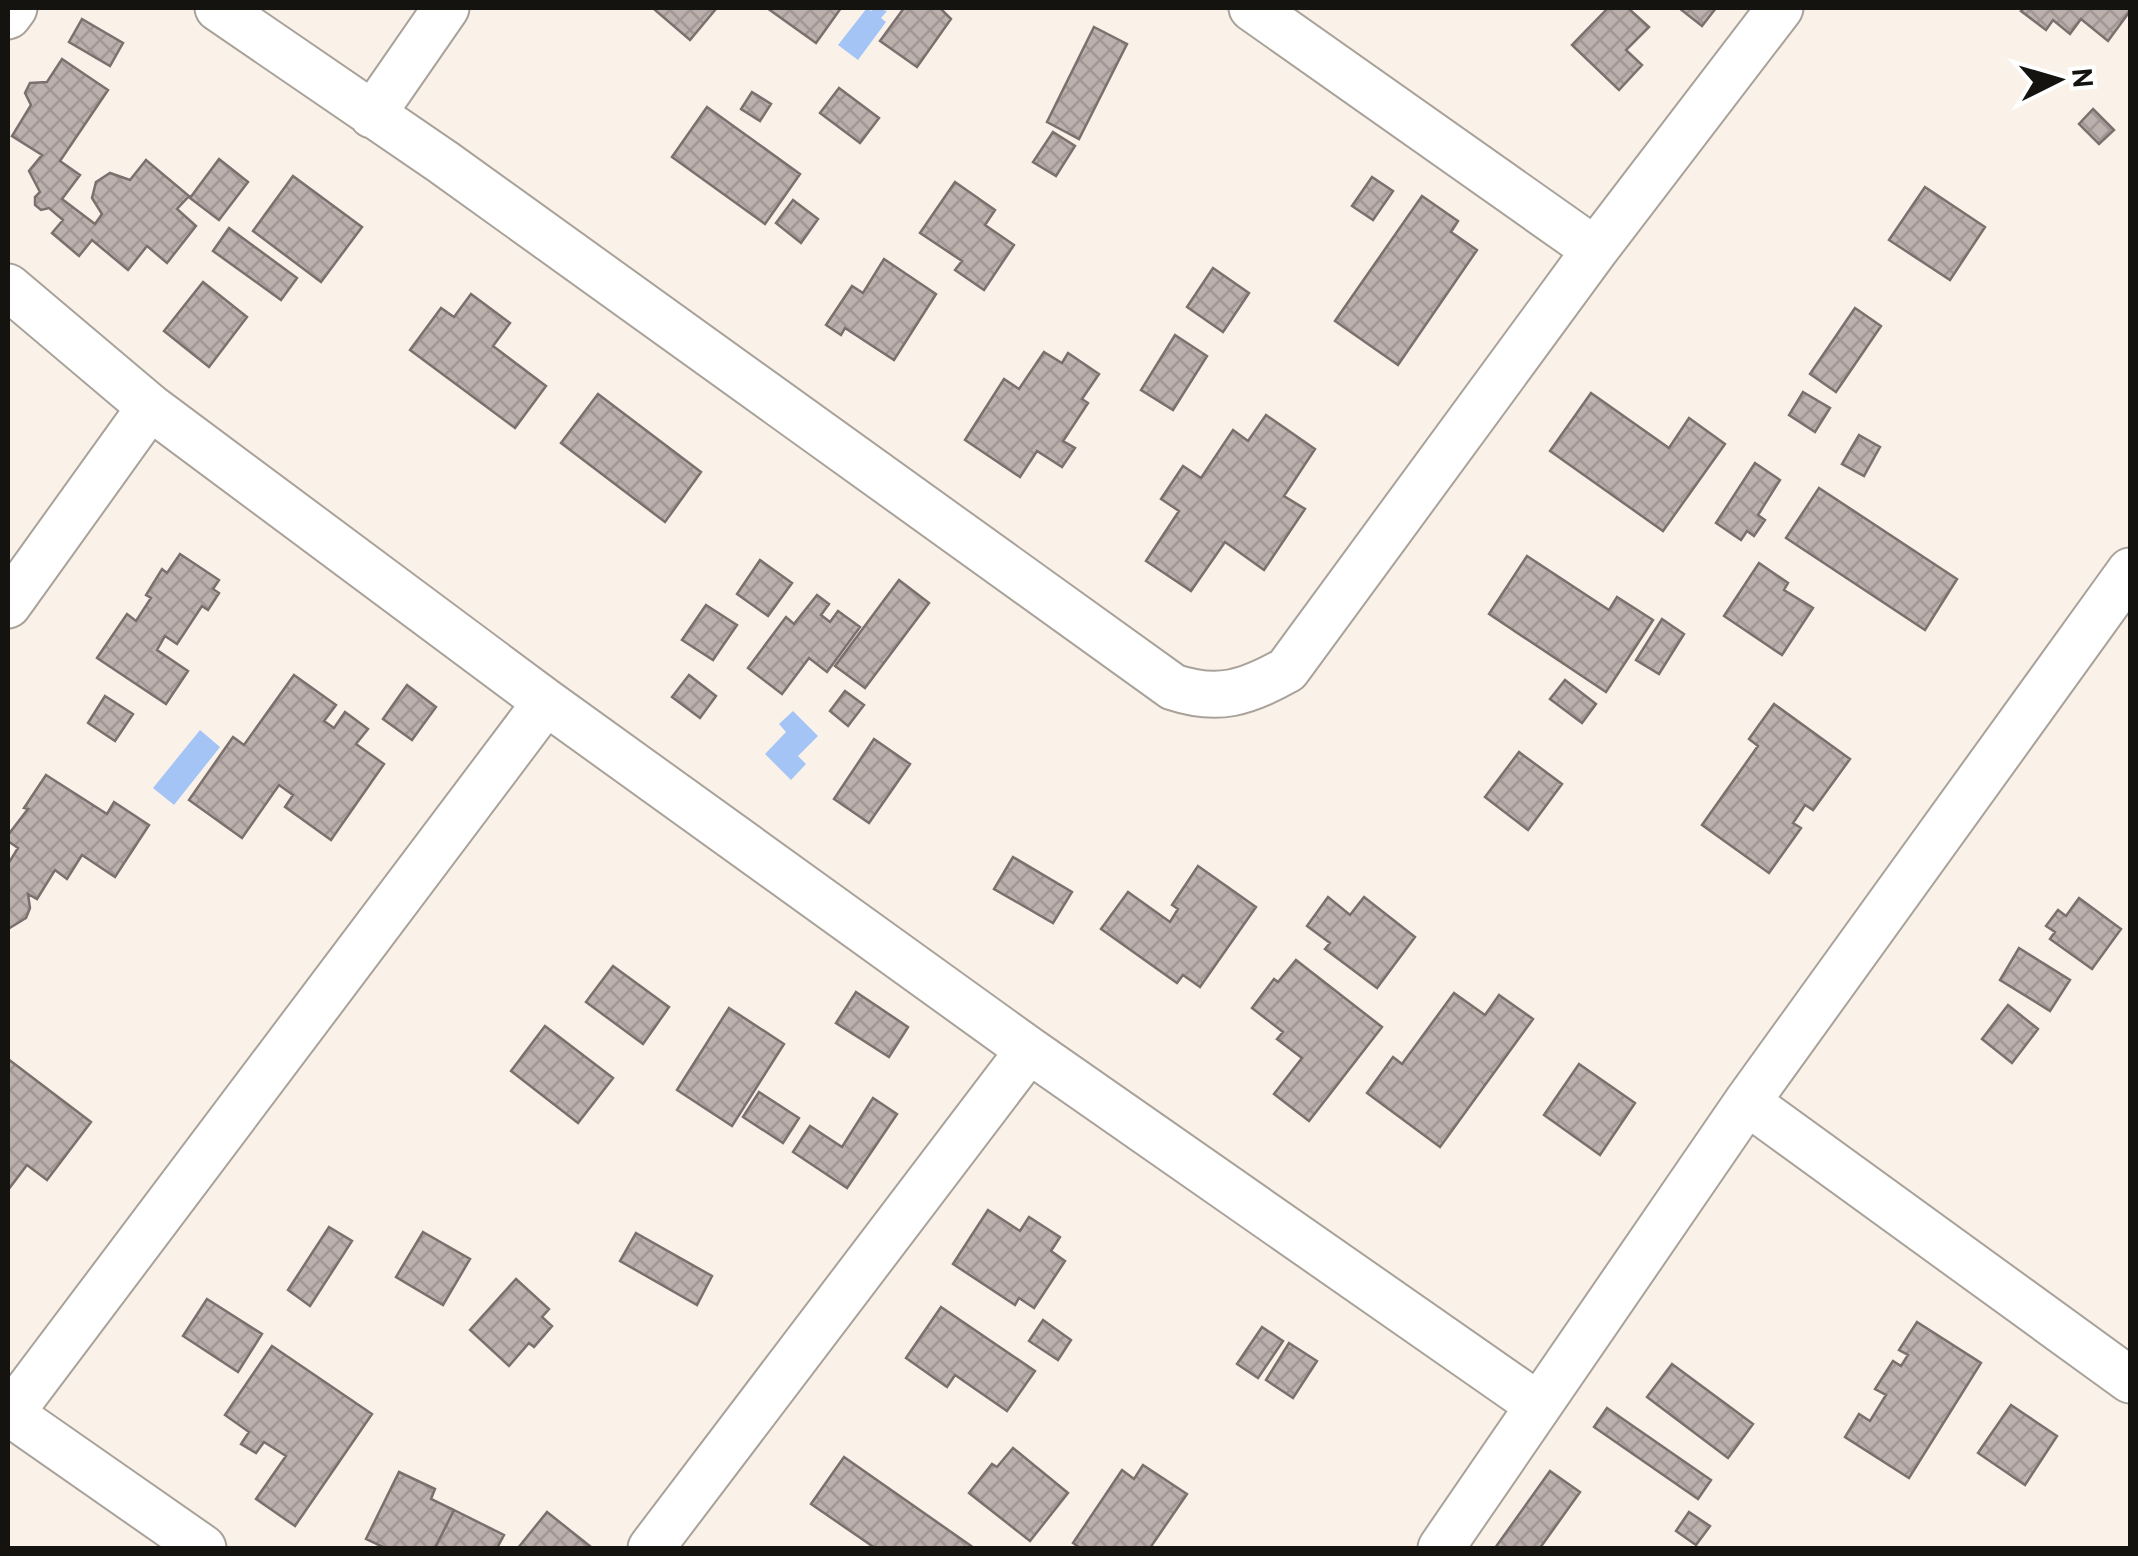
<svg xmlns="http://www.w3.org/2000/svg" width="2138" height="1556" font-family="Overpass,sans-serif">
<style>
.water{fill:#a4c4f5}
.building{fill:url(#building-cross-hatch);stroke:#7b706d;stroke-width:2.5}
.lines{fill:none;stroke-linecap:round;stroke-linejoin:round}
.minor-casing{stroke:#a9a29a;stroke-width:49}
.minor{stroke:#fff;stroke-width:45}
</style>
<defs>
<pattern id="building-cross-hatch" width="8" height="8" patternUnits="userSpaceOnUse" patternTransform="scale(2.5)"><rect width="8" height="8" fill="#bcb0ad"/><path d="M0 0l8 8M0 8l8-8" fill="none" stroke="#a19694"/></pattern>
</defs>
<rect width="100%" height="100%" fill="#faf2e9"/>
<path class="water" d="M867,8L871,11L874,8L887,11L881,18L886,22L858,60L838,45Z
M793,711L818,736L798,756L806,764L791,780L765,754L786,732L779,724Z
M200,730L220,747L174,805L153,788Z"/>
<path class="building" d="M656,8H712L715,10L690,40L655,10Z
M767,8H841L816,43Z
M904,8H940L951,19L917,67L880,41Z
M1608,8H1628L1649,27L1626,50L1642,65L1619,90L1572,45Z
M1679,8H1716L1702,26Z
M2024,8H2130V11L2108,41L2081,19L2070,34L2053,20L2046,30L2021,11Z
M82,19L123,43L110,66L69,42Z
M1094,27L1127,44L1079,139L1047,122Z
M62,59L108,90L60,161L80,175L62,199L95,224L102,214L92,198L96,182L110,173L130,180L146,160L189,196L177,209L196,226L167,263L147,246L128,270L92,240L79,256L52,233L63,220L49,208L41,210L35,205V197L40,192L29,171L42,155L12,136L31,105L25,93L30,83L47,82Z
M839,88L879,118L860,143L820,113Z
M752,92L771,104L760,121L741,109Z
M707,107L800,174L765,224L672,157Z
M2093,109L2114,130L2099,144L2079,124Z
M1053,132L1075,146L1056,176L1033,162Z
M219,159L248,182L219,220L190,198Z
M293,176L362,227L321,282L253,231Z
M1372,177L1393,191L1373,220L1352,206Z
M955,182L995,210L985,225L1014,245L984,290L955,270L962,261L920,233Z
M1925,187L1985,227L1950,280L1889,240Z
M1422,196L1458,221L1451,232L1477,250L1398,365L1335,321Z
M793,200L818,219L801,243L776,223Z
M229,228L297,278L281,300L213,251Z
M884,259L936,294L894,360L845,328L841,335L826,325L852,286L863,293Z
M1213,268L1249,293L1223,332L1187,307Z
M203,282L247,317L209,367L164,331Z
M471,294L510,323L493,346L546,386L515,428L410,350L441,308L454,317Z
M1855,308L1881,326L1836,392L1810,374Z
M1175,335L1207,356L1173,410L1141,390Z
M1044,352L1062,363L1068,353L1099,374L1082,399L1088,403L1063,441L1075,448L1062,467L1037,451L1020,477L965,440L1004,379L1019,389Z
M1803,392L1830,408L1815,432L1789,415Z
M1591,393L1669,448L1689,418L1725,444L1663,531L1550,451Z
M598,394L701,472L665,522L561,443Z
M1266,415L1315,449L1284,496L1305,509L1264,570L1225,542L1191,591L1146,561L1179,511L1161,499L1183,466L1201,478L1233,430L1248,441Z
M1859,435L1880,447L1864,476L1842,464Z
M1755,463L1780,480L1758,515L1765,520L1754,536L1747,531L1741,540L1716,523Z
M1819,488L1957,579L1925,630L1786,538Z
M180,554L219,580L213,589L219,593L208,610L202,606L177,644L165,636L157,650L188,671L166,704L97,658L127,614L136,621L151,598L146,595L162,569L167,573Z
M1527,556L1609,610L1617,597L1653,620L1606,692L1489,614Z
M760,560L792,583L768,616L737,594Z
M1759,563L1788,583L1784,590L1813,608L1782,655L1724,616Z
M899,580L929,603L865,688L835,666Z
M817,595L829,604L821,615L830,622L838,611L860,627L827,672L809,658L782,694L748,668L786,617L794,624Z
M706,605L737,625L713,660L682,640Z
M1662,619L1684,634L1659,674L1636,660Z
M294,675L336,705L324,721L334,728L345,712L368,729L356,744L384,764L331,840L285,807L293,795L279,785L242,838L189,800L233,737L244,745Z
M689,675L716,696L700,718L672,697Z
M1565,680L1596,704L1582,723L1550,699Z
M407,685L436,707L412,740L383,719Z
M845,691L864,705L848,726L830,711Z
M105,696L133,714L115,741L88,723Z
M1774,704L1850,759L1813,810L1805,805L1793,823L1801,828L1769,873L1702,825L1758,746L1749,739Z
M874,739L910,764L869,823L834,799Z
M1519,752L1562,784L1528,830L1485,797Z
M46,775L107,814L114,802L149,825L115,877L82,855L67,879L55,870L37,899L28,894L30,908L26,918L8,929V864L18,848L8,841V835L28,809L24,808Z
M1013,857L1072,892L1053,923L994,889Z
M1198,866L1256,907L1200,987L1183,975L1177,983L1101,929L1128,892L1170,922L1178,909L1172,905Z
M1328,897L1350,915L1364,897L1415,937L1377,988L1325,949L1330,943L1307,926Z
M2079,898L2121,929L2092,969L2050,939L2055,932L2046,926L2058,910L2066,916Z
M2019,948L2070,980L2050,1011L2000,980Z
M1296,960L1382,1027L1309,1121L1274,1094L1302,1058L1277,1039L1283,1032L1252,1008L1274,979L1278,982Z
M613,966L669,1007L643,1044L586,1002Z
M856,992L908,1027L889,1057L836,1023Z
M1454,993L1485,1015L1499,995L1533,1019L1440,1147L1367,1093L1393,1057L1402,1064Z
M2008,1005L2038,1029L2012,1063L1982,1039Z
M729,1008L784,1044L732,1126L677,1090Z
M545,1026L613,1078L578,1123L511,1071Z
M8,1059L91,1122L47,1180L27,1165L8,1190Z
M1579,1064L1635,1103L1600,1155L1544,1115Z
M759,1092L799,1118L783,1143L743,1117Z
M873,1098L897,1114L847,1188L793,1152L810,1126L842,1147Z
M988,1210L1020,1231L1029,1217L1060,1237L1051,1251L1065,1261L1034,1308L1019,1298L1015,1305L953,1264Z
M329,1227L352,1241L310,1306L288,1290Z
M423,1232L470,1259L443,1305L396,1277Z
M636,1233L712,1276L697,1305L620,1261Z
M516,1279L549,1309L542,1317L552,1326L534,1347L529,1343L509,1366L470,1330Z
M207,1299L262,1334L238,1372L183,1336Z
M941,1307L1035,1371L1007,1411L955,1375L947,1387L906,1358Z
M1043,1320L1071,1340L1058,1360L1029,1341Z
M1917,1322L1981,1363L1909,1478L1845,1437L1859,1414L1870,1421L1886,1395L1875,1389L1893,1361L1901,1366L1908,1355L1899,1350Z
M1262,1327L1283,1341L1258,1378L1237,1364Z
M1289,1343L1317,1361L1293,1398L1266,1380Z
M272,1346L372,1414L295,1526L256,1499L286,1456L264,1442L256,1453L241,1444L249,1432L225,1415Z
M1672,1364L1753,1424L1728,1458L1647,1397Z
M2011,1405L2057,1436L2025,1485L1978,1453Z
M1607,1408L1711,1480L1698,1499L1594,1427Z
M1013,1448L1068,1493L1030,1541L969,1493L992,1464L997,1467Z
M844,1457L974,1548H875L811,1504Z
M1143,1465L1187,1494L1150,1548H1080L1073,1543L1122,1470L1134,1479Z
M1550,1471L1580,1492L1540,1548H1495Z
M399,1472L435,1489L431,1499L454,1510L435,1548H385L366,1539Z
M454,1510L504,1535L497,1548H435Z
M547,1512L591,1547L589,1548H518Z
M1689,1512L1710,1526L1696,1545L1676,1531Z"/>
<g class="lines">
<g class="minor-casing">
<path id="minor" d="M218,8L443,162L1173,687C1218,702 1246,693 1287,670L1595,250L1780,8
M1252,8L1595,250
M8,16L14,8
M372,115L446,8
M8,287L150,407L546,702L1029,1050L1538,1405
M8,605L150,407
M1747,1102L2130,1380
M8,1412L203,1548
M10,1414L546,702
M651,1548L1029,1050
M1441,1548L1747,1102L2130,571"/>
</g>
<use href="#minor" class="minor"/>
</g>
<rect width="2138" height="1556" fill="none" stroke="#151310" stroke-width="20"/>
<g transform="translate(2058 80) rotate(85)" stroke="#ffffff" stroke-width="8" paint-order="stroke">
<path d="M0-8L18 38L0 25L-18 38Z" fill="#151310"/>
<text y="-15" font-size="28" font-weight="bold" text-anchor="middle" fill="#151310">N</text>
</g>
</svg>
